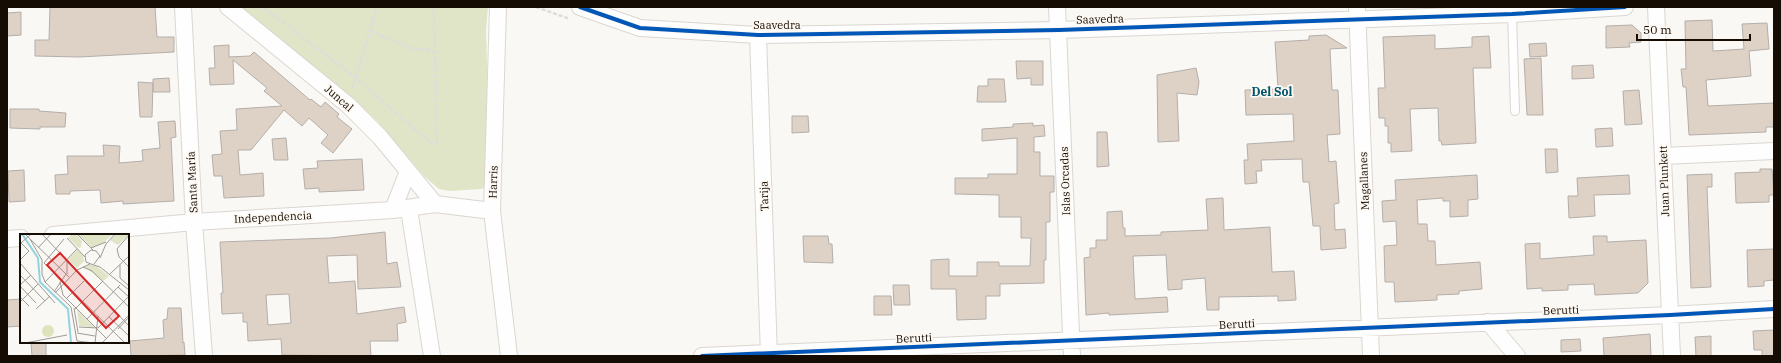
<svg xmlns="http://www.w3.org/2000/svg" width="1781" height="363" font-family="'IBM Plex Serif',serif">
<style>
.green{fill:#e0e5c7}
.building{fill:#ded2c7;stroke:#b4aea9;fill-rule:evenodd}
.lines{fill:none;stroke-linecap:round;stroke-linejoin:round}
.lane-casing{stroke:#dbd6cf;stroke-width:10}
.street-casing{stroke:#dbd6cf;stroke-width:18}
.path{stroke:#dedddc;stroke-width:2.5;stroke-dasharray:4 2;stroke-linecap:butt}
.lane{stroke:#fefefe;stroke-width:8}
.street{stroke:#fefefe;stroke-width:16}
.cycleway-casing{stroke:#fdf8f2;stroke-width:6}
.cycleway{stroke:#0057b8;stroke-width:4}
.labels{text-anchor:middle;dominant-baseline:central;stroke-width:3.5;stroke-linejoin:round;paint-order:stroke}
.street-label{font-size:11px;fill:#150c04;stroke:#fdf8f2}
.neighbourhood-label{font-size:12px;font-weight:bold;fill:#03556f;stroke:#fdf8f2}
.inset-river{fill:none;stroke:#90d5dd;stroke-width:2}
.inset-road{fill:none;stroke:#9e9a95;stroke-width:1}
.view{fill:#d62828;fill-opacity:0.15;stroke:#d62828;stroke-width:2}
.inset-edge{fill:none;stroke:#150c04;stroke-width:2}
</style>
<rect width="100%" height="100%" fill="#faf8f5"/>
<path class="green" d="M241,7H488L486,30L490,177L485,187L481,189L450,191L439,189L425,177L377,121L349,95Z"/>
<path class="building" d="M50,7H155L157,37H174V52L79,57L35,56V40H49Z
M21,12V35L7,36V13Z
M1712,20L1713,51L1744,49L1742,24L1767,23L1769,49L1749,51L1751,76L1706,80L1708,106L1774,103V127H1766V132L1689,135L1686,87H1683L1681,69H1686L1685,21Z
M1632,25L1641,33V42L1629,43L1630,47L1606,48V26Z
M1326,35L1347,48L1330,49L1332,90H1338L1340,134L1327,135L1329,162L1336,161L1339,203L1334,204L1335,230L1345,229L1346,248L1321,250L1320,226H1313L1309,182H1303L1302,159L1261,160L1262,171H1256L1257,183L1245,184L1244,160H1248L1247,144L1294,141L1293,114L1246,115L1245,90L1278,89L1275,42L1309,40V36Z
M1435,35V49L1472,47V37L1489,36L1491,68H1473L1476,143L1442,145L1441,141H1439L1438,108L1410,109L1412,151L1391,152V143H1388V126H1385V118H1379L1378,88H1385L1383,37Z
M1546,43L1547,56L1530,57L1529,44Z
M229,45V57L250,56L254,52L310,100L311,99L321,107L325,102L339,114L337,117L352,129L333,153L321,143L328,135L309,118L302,126L284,110L251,150H238L240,175L263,173L264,196L224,198L222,176H214L212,155L222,154L220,131L237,130L236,109L282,106L264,91L267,88L233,60L234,84L210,85L209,68H215L214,46Z
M1541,58L1543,115H1527L1524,59Z
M1016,61H1043V85H1031V78L1017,79Z
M1593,65L1594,78L1572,79V66Z
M1196,68L1199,82L1197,95L1177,93L1179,141L1158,142L1157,75Z
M169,78L170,92H153V79Z
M988,79H1004L1006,102H977L978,86H988Z
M138,82L153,83L152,117H140Z
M1639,90L1642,124L1625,125L1623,91Z
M10,109H39V111L66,113L65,127H40V129L10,128Z
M792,116H808L809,132L792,133Z
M175,121L176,137L171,138L174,201L123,204V201L101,203L100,190L70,191V194H56L55,175L68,174L67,156H104L103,145L120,146L119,163L143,161L142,150L160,148L158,122Z
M1033,123V126L1044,125L1045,136L1034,137V152H1040V176H1054V192H1050V222H1046V260H1044V283L1000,284V296H986V319L957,320L956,289H931V260L949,259V276H977V262H999V266H1030L1031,238H1021V217H999V195L955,194V178H988V174H1017V138L982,141V129L1013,127V124Z
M1612,128L1613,146L1596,147L1595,129Z
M1097,132H1107L1109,166L1097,167Z
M286,138L288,160H274L272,139Z
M1545,149H1557L1558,172L1546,173Z
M362,159L364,190L319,192V188L305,189L303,169L318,168L317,161Z
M1760,169H1772L1774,195H1769V202L1736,203L1735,173L1760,172Z
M24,170L25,201L9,202L8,171Z
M1712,174V187H1707L1711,287L1691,288L1687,175Z
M1477,175L1478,199L1468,200V216L1450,217V201H1443V198L1417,200L1418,224H1427L1428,241H1435L1436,265L1480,262L1482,289L1459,291V294L1437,295V300L1395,302L1394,282H1385L1384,246L1397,245L1396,221L1383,222L1382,201L1396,200L1395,180Z
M1629,175L1630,194L1594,195L1595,216L1569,218L1568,196H1578L1577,178Z
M1223,198L1224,230L1270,227L1272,272L1294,271L1296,300L1278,301V296L1219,297V310H1207L1205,278L1182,280V289L1168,290L1166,255L1133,256L1135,299L1167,297L1168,312L1109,315V313L1086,315L1084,258L1090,257V248H1096V240H1107V212L1122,211L1123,228H1125V236L1161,235V232L1208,230L1206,199Z
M385,232L387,264L397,262L401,287L358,289L357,255L327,256L329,283L355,281L357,314L404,307L406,322L397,324L398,341H370L371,356L282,355L281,339L248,341L247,322H243V313L222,314L221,293H223L220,242L330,238ZM289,294L291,323L268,325L266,295Z
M803,236H828L829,244H832L833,263L804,262Z
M1593,236H1607V242L1646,240L1648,283L1638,293L1595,295L1594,284L1568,285V290L1542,291V288L1527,289L1525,244L1540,243V259L1594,255Z
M1774,249V280L1764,281V286L1748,287L1747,250Z
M893,285H909L910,305H894Z
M874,296H891L892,315H874Z
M21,299V326L7,327V300Z
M168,308H181L183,343L184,342L185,355L131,356L130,341L164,338L163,320L167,319Z
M1774,330V356H1762V350H1754L1753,331Z
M1650,334L1651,356H1604L1603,338Z
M1711,336V356H1696L1695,337Z
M1580,339L1581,351L1561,352V340Z
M31,343H46V356H32Z"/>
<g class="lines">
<g class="lane-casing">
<path id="lane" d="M1512,14L1515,111"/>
</g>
<g class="street-casing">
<path id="street" d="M183,7L194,222L204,356
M228,7L348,105L380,137L435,204
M498,7L492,211L509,356
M580,7L640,28L758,35L1059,30L1512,14L1625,7
M1057,7L1072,356
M1357,7L1371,356
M1656,7L1672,356
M758,35L769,356
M1663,156L1774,151
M409,209L432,356
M393,210L408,171
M53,235L194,222L393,210L435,204L492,211
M7,239L21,238
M1488,322L1517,356
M702,356L1670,315L1774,309"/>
</g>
<path class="path" d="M263,7L356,78L432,144L437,143L434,7
M536,7L570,19
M370,31L411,48L435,51
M352,89L377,7"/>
<use href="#lane" class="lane"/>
<use href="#street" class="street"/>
<g class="cycleway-casing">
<path id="cycleway" d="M580,7L640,28L758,35L1059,30L1512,14L1625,7
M702,356L1670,315L1774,309"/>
</g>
<use href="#cycleway" class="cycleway"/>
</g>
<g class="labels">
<g class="street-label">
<text transform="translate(1100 19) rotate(-2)">Saavedra</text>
<text x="777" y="25">Saavedra</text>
<text transform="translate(339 98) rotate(41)">Juncal</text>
<text transform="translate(1065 181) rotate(-92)">Islas Orcadas</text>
<text transform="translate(1364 181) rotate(-92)">Magallanes</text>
<text transform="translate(1664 181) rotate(-92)">Juan Plunkett</text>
<text transform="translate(192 182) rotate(-93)">Santa María</text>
<text transform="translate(493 182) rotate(-88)">Harris</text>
<text transform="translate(764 196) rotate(-92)">Tarija</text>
<text transform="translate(273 217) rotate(-3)">Independencia</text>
<text transform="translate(1561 310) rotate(-2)">Berutti</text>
<text transform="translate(1237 324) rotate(-3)">Berutti</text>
<text transform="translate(914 338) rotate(-3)">Berutti</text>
</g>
<g class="neighbourhood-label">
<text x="1272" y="91">Del Sol</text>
</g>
</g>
<g transform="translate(20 234)">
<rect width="109" height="109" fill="#faf8f5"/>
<path d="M52,0H56L62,7L61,13L59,14L48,4ZM58,0H92V1L83,9L72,14ZM96,0H109L98,11L90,6ZM57,16L63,21L64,27L57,34L48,25ZM69,31H75L89,42L83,47L65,33ZM57,76L74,93L59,92Z" fill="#e0e5c7"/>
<path d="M22 97a6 6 0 1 1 12 0a6 6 0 1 1-12 0Z" fill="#dde4bb"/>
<path class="inset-river" d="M2,0L18,24L20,48L48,75L51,109"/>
<path class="inset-road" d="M5,0L49,43M22,0L109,92M57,0L73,16M109,1L97,15L99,23L109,33M47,4L65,23M10,5L22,26V40L25,48L51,73L57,107M44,5L24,29L105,109M0,10L11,0M18,14L31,0M71,14L86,8M80,24L86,10L95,0M0,26L9,17L1,9M47,26V40M0,29L35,69M74,30L80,22L76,17L71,16L65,21L66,28L71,30L80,33L109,56M100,31V44L109,52M63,33L72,37L109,73M90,40L109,22M0,41L25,67M25,48L57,15M40,48L43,61L87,105M0,51L11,41M0,52L16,69M98,53L109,63M34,58L46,40M35,59L57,36L70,30M0,63L9,72M46,65L64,47M0,68L18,50M54,74L58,98M16,75L30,62M55,75L83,47M89,83L109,102M67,85L100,51M59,93L78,94L109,62M98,95L109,83M57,99L75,102M57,107L73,109M5,109L47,101M75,109L78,82M82,109L109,81"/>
<path class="view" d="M40,19L99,82L86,94L27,31Z"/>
<rect width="109" height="109" class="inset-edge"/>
</g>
<rect width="1781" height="363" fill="none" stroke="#150c04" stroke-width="16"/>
<path d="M1637 34v6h113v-6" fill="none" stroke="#150c04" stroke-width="2"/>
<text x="1643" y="34" font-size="12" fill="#150c04" stroke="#fdf8f2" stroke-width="3" paint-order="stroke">50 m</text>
</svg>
